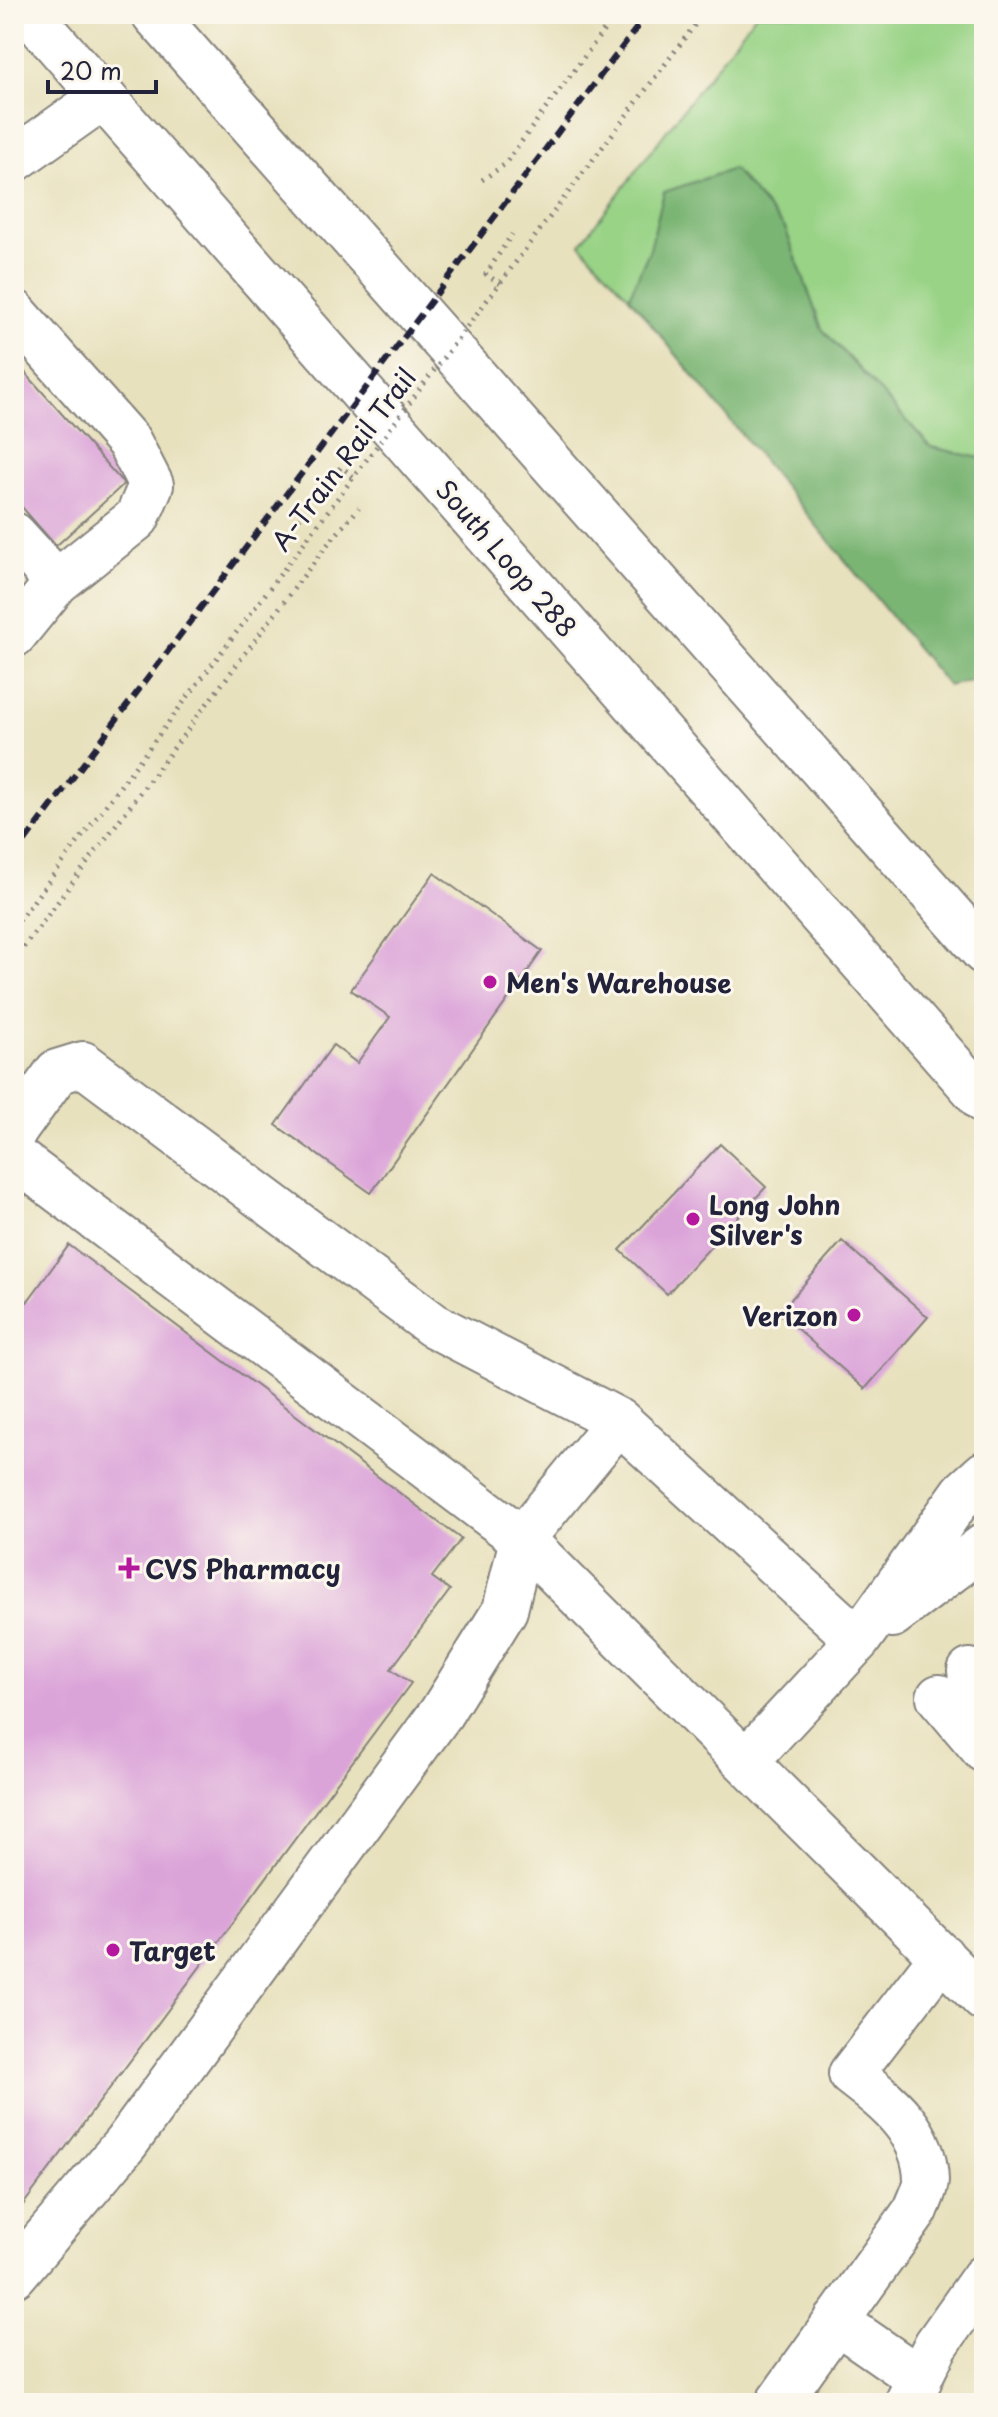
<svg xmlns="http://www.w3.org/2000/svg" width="998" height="2417" font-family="'Playpen Sans',sans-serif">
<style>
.green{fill:#99d386;stroke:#5e7a60;stroke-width:2}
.forest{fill:#7ab573;stroke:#4e6c57;stroke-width:2}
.building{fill:#dba4d9}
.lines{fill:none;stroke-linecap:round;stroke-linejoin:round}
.minor-casing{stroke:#85827c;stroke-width:48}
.highway-casing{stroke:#85827c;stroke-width:48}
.path{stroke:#85827c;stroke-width:5;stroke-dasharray:2 6;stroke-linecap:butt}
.minor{stroke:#fff;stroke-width:44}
.highway{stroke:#fff;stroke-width:44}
.rail{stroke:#22223b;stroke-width:6;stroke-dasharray:12 6;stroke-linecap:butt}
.path-bridge{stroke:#85827c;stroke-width:5;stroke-dasharray:2 6;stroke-linecap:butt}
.poi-dot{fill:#b5179e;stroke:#fbf7ec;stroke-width:3}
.labels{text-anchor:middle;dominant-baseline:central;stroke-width:6;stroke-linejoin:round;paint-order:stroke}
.street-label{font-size:26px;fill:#22223b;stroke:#fbf7ec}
.poi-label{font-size:26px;font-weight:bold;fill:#22223b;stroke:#fbf7ec;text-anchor:start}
</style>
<rect width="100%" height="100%" fill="#fbf7ec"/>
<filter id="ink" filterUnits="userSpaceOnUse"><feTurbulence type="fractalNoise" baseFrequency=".0125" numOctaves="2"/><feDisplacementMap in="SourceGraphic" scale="16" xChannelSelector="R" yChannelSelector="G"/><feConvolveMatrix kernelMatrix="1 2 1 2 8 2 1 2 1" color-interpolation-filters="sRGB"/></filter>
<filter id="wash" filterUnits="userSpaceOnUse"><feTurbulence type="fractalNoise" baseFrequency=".006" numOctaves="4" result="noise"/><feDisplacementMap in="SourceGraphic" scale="32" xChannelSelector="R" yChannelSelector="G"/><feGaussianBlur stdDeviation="1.8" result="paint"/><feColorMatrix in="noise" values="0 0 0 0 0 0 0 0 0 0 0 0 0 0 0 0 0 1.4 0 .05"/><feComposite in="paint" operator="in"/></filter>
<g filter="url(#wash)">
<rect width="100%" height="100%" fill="#e8e1be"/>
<path class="green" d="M756,14H984V459L931,447L822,329L785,228L664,192L650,249L629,297L580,244Z"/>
<path class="forest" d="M733,169L785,228L822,329L931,447L984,459V678L948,686L629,297L650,249L664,192Z"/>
<g id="blocks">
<path class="building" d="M14,360L124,484L56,546L14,498Z
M434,873L542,951L371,1193L276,1125L333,1045L357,1063L390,1017L351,990Z
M720,1144L766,1187L667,1294L620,1250Z
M842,1241L928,1317L865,1389L779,1313Z
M69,1245L461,1539L432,1577L450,1590L391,1669L411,1683L14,2217V1292L27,1302Z"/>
</g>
</g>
<g filter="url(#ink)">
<use href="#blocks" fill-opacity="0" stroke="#85827c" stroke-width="2"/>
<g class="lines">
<g class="minor-casing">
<path id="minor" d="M14,160L103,97
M14,312L129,442L151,485L137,518L57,582
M14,535L57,582L14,635
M14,1132L57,1072L83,1064L433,1325L619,1421L858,1640
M14,1157L522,1539L984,1999
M892,1615L984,1546
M970,1671L984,1687
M939,1697L984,1750
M746,1761L858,1640L964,1492L984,1474
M14,2275L126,2143L441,1713L505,1610L522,1539L619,1421
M836,2321L920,2379
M778,2403L916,2210C919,2201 926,2189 926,2180C925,2130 886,2101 851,2074L942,1956
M907,2403L936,2345L984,2277"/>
</g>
<g class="highway-casing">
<path id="highway" d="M30,14L984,1101
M154,14L984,952"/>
</g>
<path class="path" d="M482,180L504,165L616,14
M500,284L486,274L512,234
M294,525L341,467L354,477
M14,960L323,550L359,508
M14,2401L19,2403"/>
<use href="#minor" class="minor"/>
<use href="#highway" class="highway"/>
<path class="rail" d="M14,856L647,14"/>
<path class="path-bridge" d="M14,927L703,14"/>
</g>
</g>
<g class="poi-dot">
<circle cx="490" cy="982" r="8"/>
<circle cx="693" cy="1219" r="8"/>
<circle cx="854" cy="1315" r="8"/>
<path d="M125 1556h8v8h8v8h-8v8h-8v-8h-8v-8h8z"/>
<circle cx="113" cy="1950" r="8"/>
</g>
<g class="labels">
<g class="street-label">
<text transform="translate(343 459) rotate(-53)">A-Train Rail Trail</text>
<text transform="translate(507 558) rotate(49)">South Loop 288</text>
</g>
<g class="poi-label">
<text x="506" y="982">Men's Warehouse</text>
<text x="709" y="1204">Long John<tspan x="709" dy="30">Silver's</tspan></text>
<text x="838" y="1315" text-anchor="end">Verizon</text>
<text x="145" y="1568">CVS Pharmacy</text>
<text x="129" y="1950">Target</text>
</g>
</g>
<rect width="998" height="2417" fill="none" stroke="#fbf7ec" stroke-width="48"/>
<path d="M48 80v12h108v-12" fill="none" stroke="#22223b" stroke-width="4"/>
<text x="60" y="80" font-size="24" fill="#22223b" stroke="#fbf7ec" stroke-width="6" paint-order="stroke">20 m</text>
</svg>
